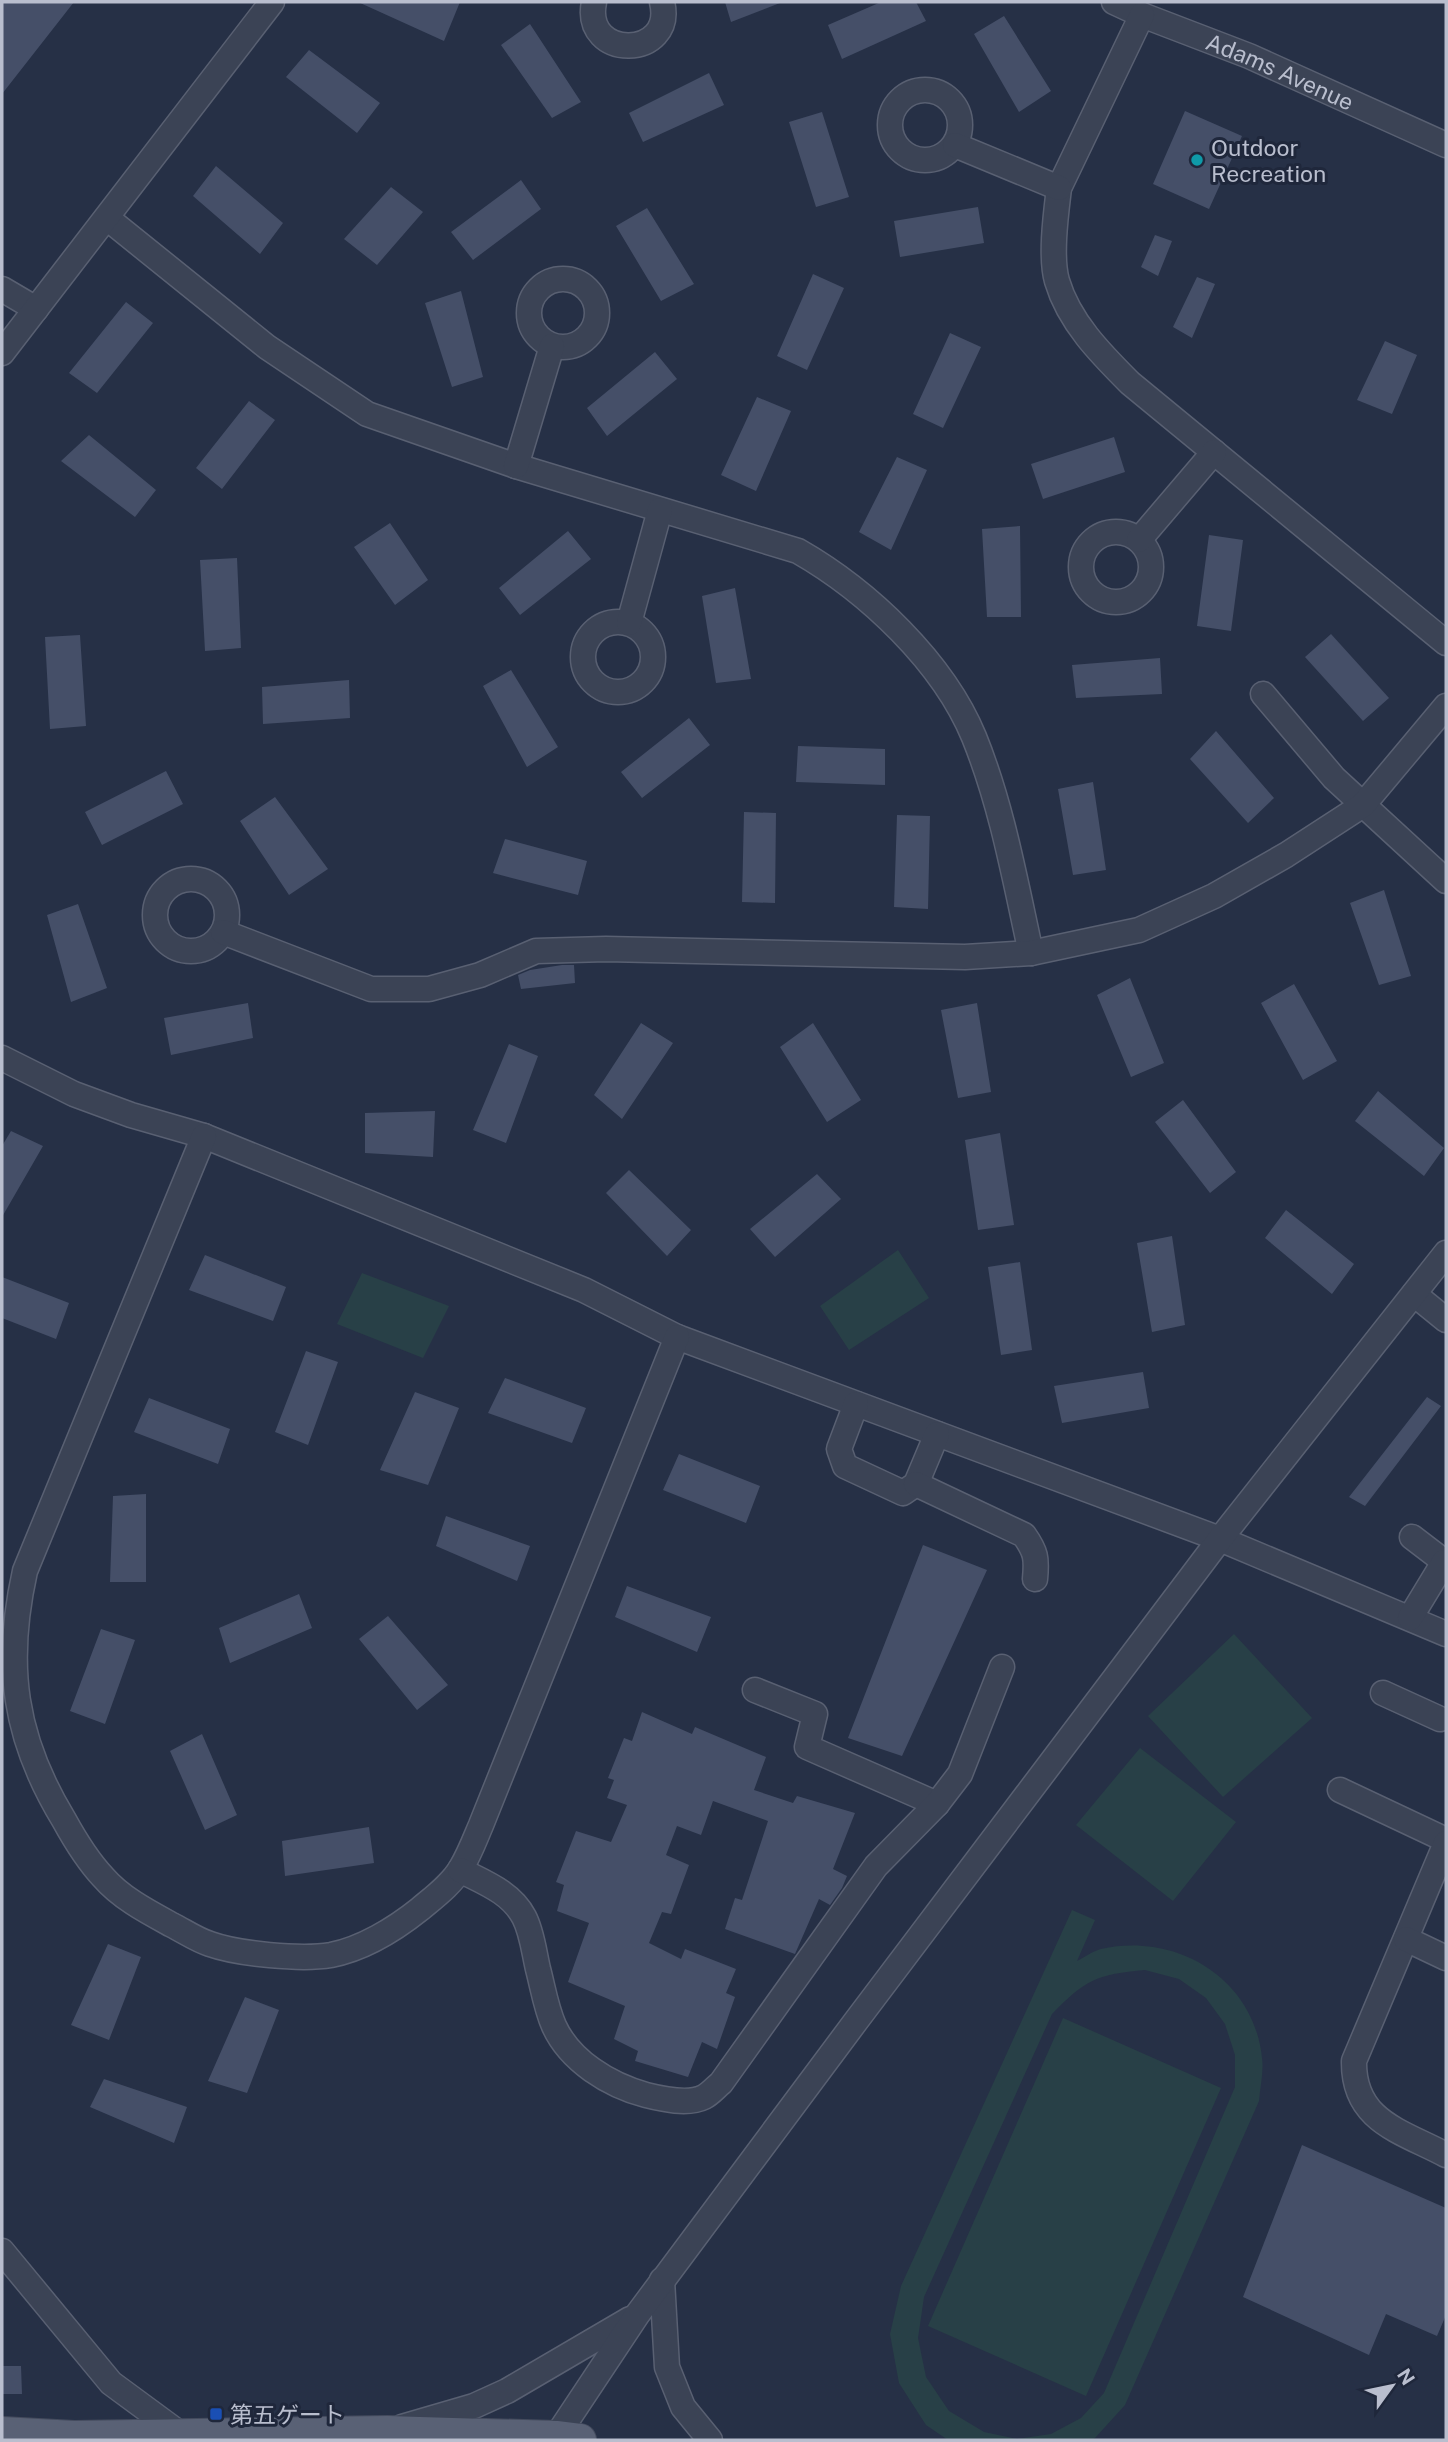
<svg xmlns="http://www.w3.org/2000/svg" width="1448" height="2442" font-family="'Public Sans','Noto Sans JP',sans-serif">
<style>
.green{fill:#284047;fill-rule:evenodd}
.building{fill:#454f68}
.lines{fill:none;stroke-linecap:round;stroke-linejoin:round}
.minor-casing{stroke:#596072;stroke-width:27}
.major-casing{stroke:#444b5e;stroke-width:34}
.minor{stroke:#3b4355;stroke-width:24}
.major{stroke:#596175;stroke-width:32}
.culture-dot{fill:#0f9aa8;stroke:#1f273b;stroke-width:2.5}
.transit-dot{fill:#1a4fb4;stroke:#1f273b;stroke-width:2.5}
.labels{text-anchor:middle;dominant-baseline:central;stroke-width:6;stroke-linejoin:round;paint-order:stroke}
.street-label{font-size:23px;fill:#b9bece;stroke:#1f273b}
.poi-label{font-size:23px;fill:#b9bece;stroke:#1f273b;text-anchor:start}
</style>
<rect width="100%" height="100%" fill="#263046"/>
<path class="green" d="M898,1250L929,1298L849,1350L820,1306Z
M362,1273L449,1306L423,1358L337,1324Z
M1234,1634L1312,1718L1223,1797L1148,1716Z
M1140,1748L1236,1822L1173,1901L1076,1825Z
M1072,1910L1095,1920L1077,1961C1085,1957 1093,1951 1101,1949C1176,1932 1254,1978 1262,2058C1264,2071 1260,2087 1259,2101L1125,2405L1095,2438L1092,2440H948L926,2425L899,2383L890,2334L901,2286ZM1145,1970L1179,1979L1206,1998L1225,2024L1235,2055V2087L1104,2393L1081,2418L1051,2434L1017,2439L984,2432L949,2411L926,2377L918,2338L924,2297L1052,2014C1085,1980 1097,1974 1145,1970Z
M1063,2018L1221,2088L1086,2396L928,2326Z"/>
<path class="building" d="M2,2H74L2,94Z
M358,2H460L444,41Z
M725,2H779L780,3L731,22Z
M881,2H916L926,21L842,59L828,25Z
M1004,16L1051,91L1019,112L974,34Z
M530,24L581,102L552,118L501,45Z
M309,50L380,103L357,133L286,77Z
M709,73L724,105L643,142L629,113Z
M1185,111L1242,136L1209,209L1153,184Z
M822,112L849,197L816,207L789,122Z
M216,166L283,223L260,254L193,196Z
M521,180L541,209L473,260L451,232Z
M391,187L423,212L377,265L344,239Z
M978,207L984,243L900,257L894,221Z
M647,208L694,284L661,301L616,226Z
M1155,235L1172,241L1158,276L1141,267Z
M813,274L844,288L807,370L777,356Z
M1197,277L1215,284L1192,338L1173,327Z
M461,291L483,377L452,387L425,303Z
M126,302L153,323L97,393L69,373Z
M950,333L981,347L943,428L913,414Z
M1385,341L1417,355L1392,414L1357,400Z
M655,352L677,379L607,436L587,408Z
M757,397L791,411L756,491L721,475Z
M249,401L275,420L222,489L196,468Z
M89,435L156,490L135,517L61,461Z
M1114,437L1125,472L1043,499L1031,464Z
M897,457L927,470L891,550L859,532Z
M390,523L428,580L395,605L354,547Z
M1020,526L1021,617H987L982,529Z
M568,531L591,559L520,615L499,588Z
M1209,535L1243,540L1231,631L1197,626Z
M237,558L241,648L205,651L200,560Z
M735,588L751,679L716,683L702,596Z
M1331,634L1389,698L1363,721L1305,657Z
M80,635L86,726L50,729L45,637Z
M1160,658L1162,694L1076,698L1072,665Z
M511,670L558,747L527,767L483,686Z
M349,680L350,718L263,724L262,687Z
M689,718L710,745L642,798L621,772Z
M1216,731L1274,798L1248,823L1190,759Z
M798,746L885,749V785L796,782Z
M166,771L183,804L102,845L85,812Z
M1093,782L1106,870L1073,875L1058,789Z
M275,797L328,869L289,895L240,821Z
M744,812L776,813L775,903L742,902Z
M897,815L930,816L928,909L894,907Z
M505,839L587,861L578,895L493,873Z
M1384,890L1411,976L1379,985L1350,903Z
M78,904L107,988L71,1002L47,915Z
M562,965H574L575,983L521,989L518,975L530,970Z
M1130,978L1164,1063L1131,1077L1097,995Z
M1294,984L1337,1061L1303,1080L1261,1003Z
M248,1003L253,1038L171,1055L164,1018Z
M977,1003L991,1092L958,1098L941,1010Z
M641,1023L673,1043L622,1119L594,1095Z
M813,1023L861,1100L827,1122L780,1047Z
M509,1044L538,1056L506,1143L473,1130Z
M1378,1091L1444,1148L1424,1176L1355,1121Z
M1183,1100L1236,1172L1210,1193L1155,1122Z
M435,1111L433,1157L365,1153V1113Z
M11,1131L43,1146L2,1217V1146Z
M1000,1133L1014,1225L978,1230L965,1140Z
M629,1170L691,1230L667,1256L606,1193Z
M817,1174L841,1199L775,1257L750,1229Z
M1286,1210L1354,1264L1332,1294L1265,1238Z
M1172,1236L1185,1325L1152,1332L1137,1243Z
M205,1255L286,1287L273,1321L189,1290Z
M1020,1262L1032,1350L1001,1355L988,1267Z
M2,1277L69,1303L56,1339L2,1318Z
M306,1351L338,1362L308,1445L275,1432Z
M1143,1372L1149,1408L1062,1423L1054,1386Z
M505,1378L586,1408L572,1443L488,1413Z
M415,1392L459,1408L428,1485L380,1470Z
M1427,1397L1441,1406L1365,1506L1349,1497Z
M149,1398L230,1429L218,1464L134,1432Z
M679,1454L760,1486L746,1523L663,1490Z
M146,1494V1582H110L113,1496Z
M446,1516L530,1546L517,1581L436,1546Z
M923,1545L987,1570L902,1756L848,1738Z
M627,1586L711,1617L697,1652L615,1617Z
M299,1594L312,1628L230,1663L219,1628Z
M388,1616L448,1685L417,1710L359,1639Z
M101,1629L135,1640L105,1724L70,1711Z
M642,1712L692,1734L695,1727L766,1757L754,1790L793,1803L797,1796L855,1813L833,1869L847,1876L842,1888L830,1905L819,1899L795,1954L725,1929L735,1898L742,1900L768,1821L713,1801L701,1835L677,1826L666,1855L689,1865L671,1914L662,1912L649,1943L681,1959L685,1949L736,1969L726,1993L735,1997L717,2049L702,2042L688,2077L635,2061L638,2051L614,2039L625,2006L568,1982L589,1923L557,1911L564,1885L556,1882L576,1831L611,1842L627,1805L607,1798L614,1780L608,1778L624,1738L632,1741Z
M202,1734L237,1815L205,1830L170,1751Z
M369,1827L374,1863L285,1876L282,1841Z
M108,1944L141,1957L109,2040L71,2025Z
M245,1997L279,2010L247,2093L208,2081Z
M104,2079L187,2107L174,2143L90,2107Z
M1302,2145L1446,2208V2315L1437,2336L1386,2314L1369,2355L1243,2297Z
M2,2366H21L22,2394H2Z"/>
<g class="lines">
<g class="minor-casing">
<g id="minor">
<path d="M594,2C582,61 676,59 662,2"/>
<path id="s1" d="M1114,2L1142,15L1249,56L1446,145"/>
<path d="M1142,15L1059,188C1056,213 1050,257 1057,281C1069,322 1101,354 1130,383L1446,643"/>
<circle cx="925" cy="125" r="35"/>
<path d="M955,145L1059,188"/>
<path d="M107,218L267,347L367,414L516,466L798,551C868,591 943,662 974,737C1002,806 1015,880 1031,953"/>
<circle cx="563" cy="313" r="34"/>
<path d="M2,289L36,309"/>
<path d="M2,353L272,2"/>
<path d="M516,466L552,346"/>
<circle cx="1116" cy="567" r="35"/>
<path d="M1139,540L1214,452"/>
<circle cx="618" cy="657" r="35"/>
<path d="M629,623L660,510"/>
<path d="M1263,694L1334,778L1446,881"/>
<circle cx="191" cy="915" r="36"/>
<path d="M223,932L371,989H429L480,975L536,951L606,949L965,957L1031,953L1139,930L1214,896L1286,855L1363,805L1446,706"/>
<path d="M2,1058L74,1094L131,1115L204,1136L584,1290L677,1337L1220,1539L1446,1634"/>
<path d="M204,1136L25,1571C4,1665 14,1738 64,1820C75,1840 87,1860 103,1877C121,1898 148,1912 172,1925C184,1931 197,1940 210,1944C238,1954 301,1960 331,1955C362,1949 395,1929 420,1909C433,1898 452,1884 461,1868C469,1855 475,1839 481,1825L677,1337"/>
<path d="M1414,1294L1446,1320"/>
<path d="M856,1404L839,1449L845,1466L903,1493L916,1484L937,1434"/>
<path d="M916,1484L1024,1535C1036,1552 1037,1558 1035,1579"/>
<path d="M1412,1537L1446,1563"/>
<path d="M1410,1618L1444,1562"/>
<path d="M755,1690L815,1714L807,1747L937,1804"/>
<path d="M1383,1693L1440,1719"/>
<path d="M1340,1790L1446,1840"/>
<path d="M1446,1843L1354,2061C1353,2121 1401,2131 1446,2155"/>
<path d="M460,1870C483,1882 511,1892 524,1917C532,1932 534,1952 538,1969C543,1988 546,2008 554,2026C570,2061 609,2085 646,2095C662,2099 688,2105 704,2097C710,2094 716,2087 721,2083L876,1866L937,1804L960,1774L1002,1667"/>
<path d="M1406,1939L1446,1958"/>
<path d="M2,2251L111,2383L183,2436"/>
<path d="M662,2280L667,2367L683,2407L710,2440"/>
<path d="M402,2427L474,2406L507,2391L630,2319"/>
<path d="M554,2440L637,2315L856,2021L1220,1539L1446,1253"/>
</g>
</g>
<g class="major-casing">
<path id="major" d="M2,2433L74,2437L387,2432L556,2437L580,2440"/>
</g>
<use href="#minor" class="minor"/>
<use href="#major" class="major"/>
</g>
<circle class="culture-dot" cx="1197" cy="160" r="7"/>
<rect class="transit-dot" x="209" y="2407" width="14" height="14" rx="3.5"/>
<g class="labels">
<g class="street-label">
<text stroke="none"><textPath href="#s1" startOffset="180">Adams Avenue</textPath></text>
</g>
<g class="poi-label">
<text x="1211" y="147">Outdoor<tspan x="1211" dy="26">Recreation</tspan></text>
<text x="230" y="2414">第五ゲート</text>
</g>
</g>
<rect width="1448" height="2442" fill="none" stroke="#b9bece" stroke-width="7"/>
<g transform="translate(1392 2386) rotate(57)" stroke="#1f273b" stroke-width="5" paint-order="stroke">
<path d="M0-5L12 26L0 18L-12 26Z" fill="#b9bece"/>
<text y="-10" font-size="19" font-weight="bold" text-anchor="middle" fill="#b9bece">N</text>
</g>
</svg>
